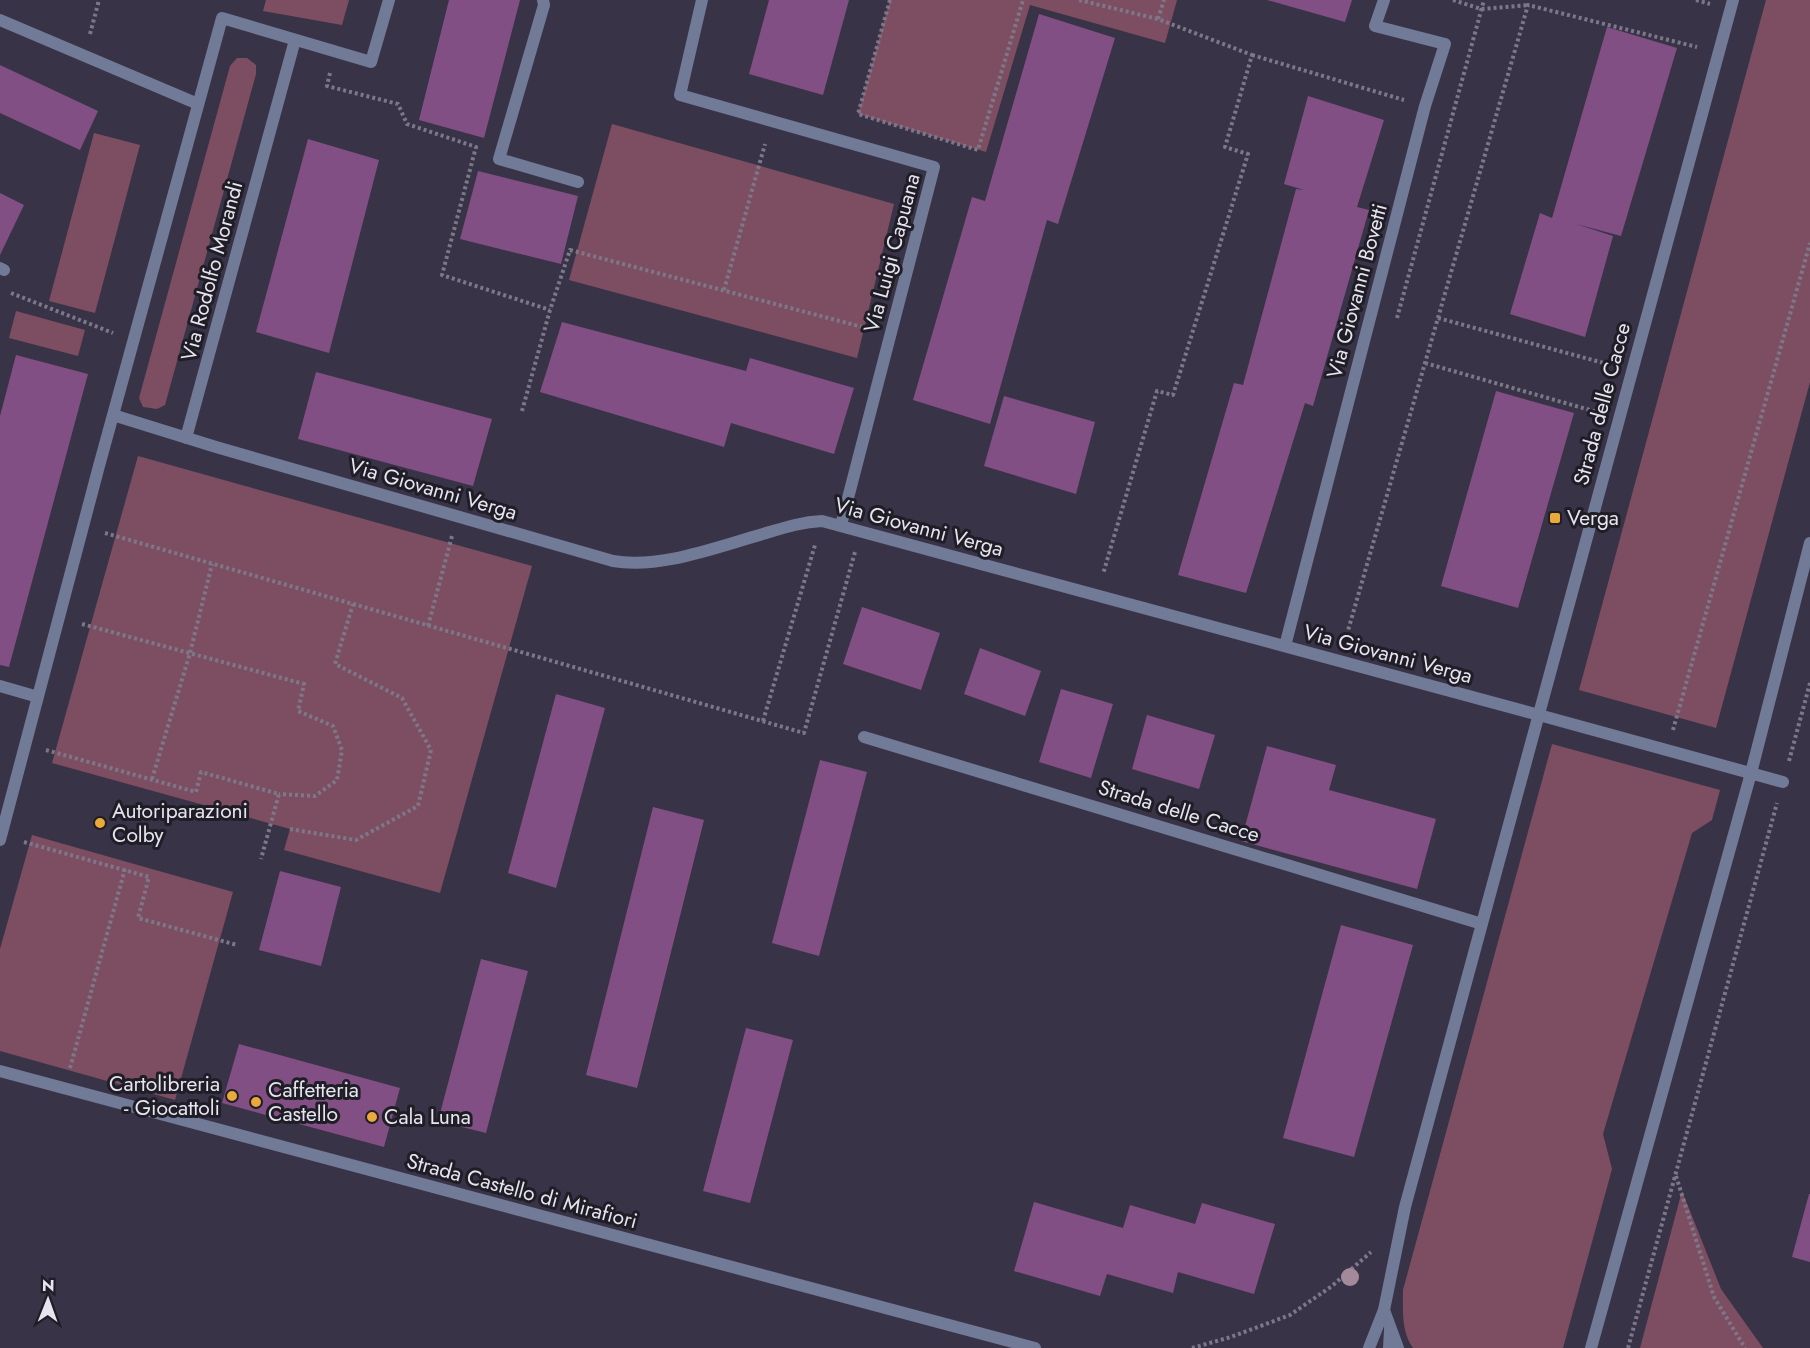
<svg xmlns="http://www.w3.org/2000/svg" width="1810" height="1348" font-family="Jost,sans-serif">
<style>
.green{fill:#7d4e62}
.building{fill:#814f83}
.lines{fill:none;stroke-linecap:round;stroke-linejoin:round}
.path{stroke:#7d7889;stroke-width:4;stroke-dasharray:3 3;stroke-linecap:butt}
.service{stroke:#717a97;stroke-width:12}
.minor{stroke:#717a97;stroke-width:12}
.tertiary{stroke:#717a97;stroke-width:12}
.tree{fill:#a4899b}
.poi-dot{fill:#eba939;stroke:#1f1d26;stroke-width:2}
.labels{text-anchor:middle;dominant-baseline:central;stroke-width:6;stroke-linejoin:round;paint-order:stroke}
.street-label{font-size:21px;fill:#e7e4f0;stroke:#1f1d26}
.poi-label{font-size:21px;fill:#e7e4f0;stroke:#1f1d26;text-anchor:start}
</style>
<rect width="100%" height="100%" fill="#393347"/>
<path class="green" d="M266,0H349L342,25L263,11Z
M890,0H1177L1165,43L1030,5L986,152L858,114Z
M1766,0H1810V382L1716,728L1579,690Z
M237,58H247L256,65V74L165,405L157,409L143,407L139,398L230,66Z
M612,124L894,204L857,358L569,280Z
M94,133L140,145L95,313L49,301Z
M16,311L85,330L78,356L9,338Z
M138,456L532,566L440,893L284,850L290,829L52,763Z
M1552,744L1720,790L1712,820L1692,833L1603,1134L1612,1169L1563,1348H1413C1401,1332 1403,1309 1403,1290Z
M32,835L233,892L175,1100L0,1051V949Z
M1682,1191L1721,1289L1763,1348H1640Z"/>
<path class="building" d="M449,0H520L484,138L419,120Z
M769,0H849L823,95L749,74Z
M1267,0H1352L1345,22Z
M1039,14L1115,38L1058,224L1047,220L990,424L913,400L972,197L985,201Z
M1607,27L1677,48L1621,236L1576,224L1613,236L1585,337L1510,314L1540,213L1552,218Z
M0,65L98,111L80,150L0,113Z
M1308,96L1384,120L1357,207L1369,210L1313,406L1305,403L1246,593L1178,575L1234,383L1243,385L1296,189L1304,190L1284,184Z
M308,139L379,160L329,353L256,332Z
M478,171L578,196L561,264L460,239Z
M0,193L24,205L0,255Z
M562,322L746,371L750,358L854,388L834,454L731,423L724,447L540,392Z
M16,355L88,374L9,667L0,665V416Z
M316,372L492,419L473,486L298,439Z
M1496,391L1574,413L1518,608L1441,586Z
M1004,396L1095,422L1076,494L984,466Z
M862,607L940,633L921,690L843,664Z
M980,648L1041,671L1025,716L964,694Z
M1061,689L1113,704L1091,778L1039,762Z
M556,694L605,708L556,888L508,873Z
M1147,715L1215,735L1199,789L1132,769Z
M1267,746L1336,765L1329,790L1436,819L1417,889L1241,841Z
M820,760L867,772L819,956L772,943Z
M653,807L704,820L637,1088L586,1075Z
M280,871L341,887L321,966L259,950Z
M1341,925L1413,945L1354,1157L1283,1138Z
M481,959L528,971L486,1133L438,1121Z
M746,1028L793,1040L750,1203L703,1191Z
M239,1044L400,1088L384,1147L222,1103Z
M1809,1194H1810V1262L1792,1257Z
M1034,1202L1123,1228L1130,1205L1195,1224L1202,1203L1275,1224L1254,1294L1178,1272L1173,1293L1107,1274L1100,1296L1014,1271Z"/>
<g class="lines">
<path class="path" d="M890,0L858,114L978,150L1023,0
M1079,0L1158,19L1252,55L1225,147L1248,154L1173,395L1157,391L1103,574
M1453,0L1481,9L1528,5
M1696,0L1710,4
M1158,19L1164,0
M90,34L99,0
M1252,55L1404,100
M330,73L327,86L398,104L407,124L476,147L442,275L550,310
M724,290L765,144
M11,293L113,333
M1397,318L1484,0
M1438,318L1611,365
M1425,363L1597,412
M522,411L550,310L570,250L870,329
M105,533L804,733L855,552
M82,624L304,684L298,711L333,726L342,750L337,780L315,796L279,794
M428,626L452,536
M1345,641L1528,5L1697,47
M763,721L815,545
M1673,730L1810,243
M46,750L196,792L201,772L279,794L261,859
M1789,761L1810,683
M152,779L190,653L212,564
M290,829L356,840L418,806L431,750L402,698L335,664L353,604
M24,842L149,877L138,918L237,945
M70,1068L125,869
M1676,1176L1714,1297L1745,1348
M1192,1348L1231,1337L1290,1315L1332,1286L1371,1252
M1628,1348L1777,803"/>
<path class="service" d="M543,0L544,5L499,159L578,182
M1539,715L1783,782
M1384,1310L1398,1348
M1591,1348L1751,773L1810,543"/>
<path class="minor" d="M702,0L680,95L934,167L841,525
M0,20L198,104
M0,268L4,270
M113,415L216,447L613,561C661,569 716,547 763,534C783,528 801,522 822,521L1539,715
M186,438L295,40
M1285,646L1425,106L1445,44L1375,26L1384,0
M0,686L38,697
M864,737L1482,924
M0,840L99,466L222,18L371,62L389,0
M1369,1348L1384,1310L1405,1207L1733,0
M1389,1348L1390,1330"/>
<path class="tertiary" d="M0,1071L1035,1348"/>
</g>
<circle class="tree" cx="1350" cy="1277" r="9"/>
<g class="poi-dot">
<rect x="1549" y="512" width="12" height="12" rx="3"/>
<circle cx="100" cy="823" r="6"/>
<circle cx="232" cy="1096" r="6"/>
<circle cx="256" cy="1102" r="6"/>
<circle cx="372" cy="1117" r="6"/>
</g>
<g class="labels">
<g class="street-label">
<text transform="translate(892 253) rotate(-75)">Via Luigi Capuana</text>
<text transform="translate(212 271) rotate(-75)">Via Rodolfo Morandi</text>
<text transform="translate(1357 291) rotate(-75)">Via Giovanni Bovetti</text>
<text transform="translate(1602 404) rotate(-75)">Strada delle Cacce</text>
<text transform="translate(433 489) rotate(16)">Via Giovanni Verga</text>
<text transform="translate(919 527) rotate(15)">Via Giovanni Verga</text>
<text transform="translate(1388 654) rotate(15)">Via Giovanni Verga</text>
<text transform="translate(1179 811) rotate(17)">Strada delle Cacce</text>
<text transform="translate(522 1191) rotate(15)">Strada Castello di Mirafiori</text>
</g>
<g class="poi-label">
<text x="1567" y="518">Verga</text>
<text x="112" y="811">Autoriparazioni<tspan x="112" dy="24">Colby</tspan></text>
<text x="220" y="1084" text-anchor="end">Cartolibreria<tspan x="220" dy="24">- Giocattoli</tspan></text>
<text x="268" y="1090">Caffetteria<tspan x="268" dy="24">Castello</tspan></text>
<text x="384" y="1117">Cala Luna</text>
</g>
</g>
<g transform="translate(48 1300) rotate(1)" stroke="#1f1d26" stroke-width="4.5" paint-order="stroke">
<path d="M0-4.5L10 22L0 15L-10 22Z" fill="#e7e4f0"/>
<text y="-9" font-size="16" font-weight="bold" text-anchor="middle" fill="#e7e4f0">N</text>
</g>
</svg>
